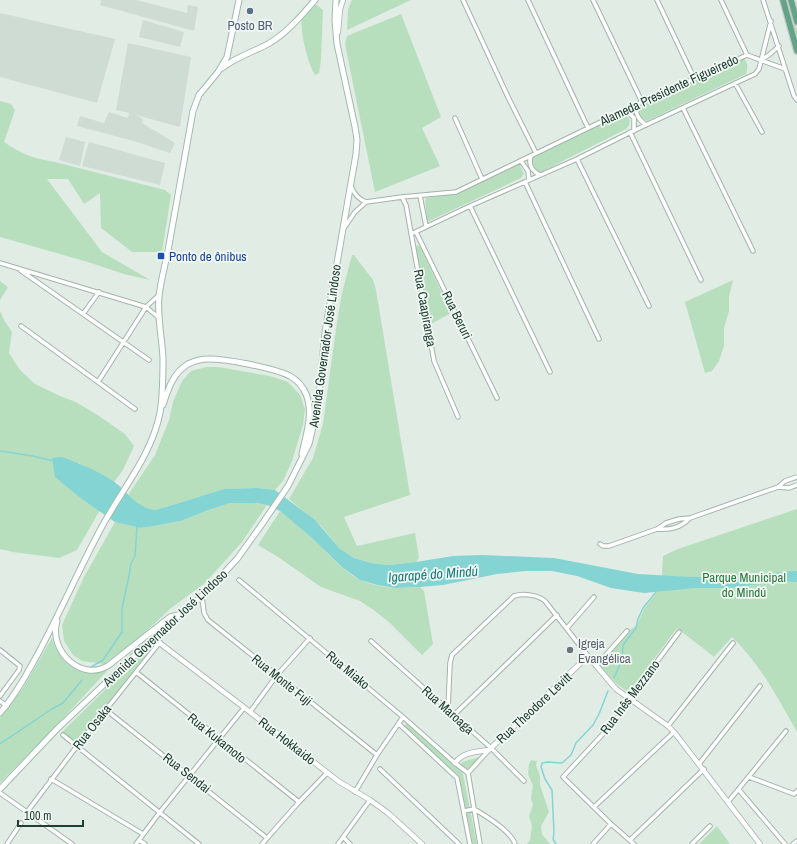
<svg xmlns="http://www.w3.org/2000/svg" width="797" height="844" font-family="'Archivo Narrow',sans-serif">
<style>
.built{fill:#cfdcd4}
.green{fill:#b8dfbd}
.water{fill:#85d4d4}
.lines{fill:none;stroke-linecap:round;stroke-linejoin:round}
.stream{stroke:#85d4d4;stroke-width:1.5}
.minor-casing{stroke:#a3b4ab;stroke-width:5.5}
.tertiary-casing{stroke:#a3b4ab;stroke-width:6}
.secondary-casing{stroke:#a1bbae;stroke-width:7}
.primary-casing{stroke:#c1c9c5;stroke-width:8}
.minor{stroke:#fff;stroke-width:3.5}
.tertiary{stroke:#fff;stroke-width:4.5}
.secondary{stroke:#fff;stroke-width:5}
.primary{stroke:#63a489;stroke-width:5.5}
.service-dot{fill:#5c6f8a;stroke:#f1f8f4;stroke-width:1.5}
.transit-dot{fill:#1a4fb4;stroke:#f1f8f4;stroke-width:1.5}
.worship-dot{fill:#6b7280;stroke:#f1f8f4;stroke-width:1.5}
.labels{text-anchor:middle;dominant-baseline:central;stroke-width:3.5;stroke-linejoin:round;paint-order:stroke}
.service-label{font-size:13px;fill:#4e5e75;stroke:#f1f8f4}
.street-label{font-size:13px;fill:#203e31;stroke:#f1f8f4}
.transit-label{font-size:13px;fill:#164399;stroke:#f1f8f4;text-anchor:start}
.park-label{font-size:13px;fill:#28773b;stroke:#f1f8f4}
.worship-label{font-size:13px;fill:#5b616d;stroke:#f1f8f4;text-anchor:start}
.water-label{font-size:14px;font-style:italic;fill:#177b7d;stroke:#f1f8f4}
</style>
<rect width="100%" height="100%" fill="#e1ece5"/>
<path class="built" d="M101,0H136L187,13L188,5L198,7L194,31L100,5Z
M0,13L115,39L97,103L0,77Z
M143,20L184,32L180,47L139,37Z
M128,43L191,57L180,127L136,115L143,119L142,123L175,143L170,153L134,141L77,126L80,116L104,123L109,112L128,118L129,113L116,110Z
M66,137L85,142L80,166L59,160Z
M89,142L165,163L160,185L82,166Z"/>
<path class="green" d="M352,0H411L347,30L348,9Z
M785,0H789L797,29V42Z
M308,5H317L323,10L321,60L319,73L315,75C308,64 299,29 302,16C303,12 306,8 308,5Z
M401,14L441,117L422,128L440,166L375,192L345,44L347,36Z
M743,58C748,62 748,67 746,74L647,121C640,118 633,113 639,106Z
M0,101L11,104L15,110L4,142C21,154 35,159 55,162L165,190L171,195L162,252H132L101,228L100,193L84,204L68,179H47L102,252L150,280L124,274L88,262L0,237Z
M621,115H626L630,120L629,125L626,129L541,172L534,170L531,161L534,156Z
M519,163L524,174L521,178L427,222L425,201L426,198L452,194Z
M418,245L421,248L451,313L431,324L415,247Z
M352,255H354L373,280L376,290L410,495L344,517L357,546L415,533L419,558L416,562L389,565L371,563L354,558L339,548L321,526L289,499L313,458L323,424L336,329L342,293Z
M733,280L729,296V311L724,328V346L719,361L712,371L705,373L685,302Z
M0,281L8,287L0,300Z
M0,311L4,320L12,332L9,353L20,370L35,384L60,396L76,402L99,416L125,434L134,446L123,470L114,482L79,463L56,477L79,497L100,510L77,550L59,558L13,552L0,549Z
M206,367H218L270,376L288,382L300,395L305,409L303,425L292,461L283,481L275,490L258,488L224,489L156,510C144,509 136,504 128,495L155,455L169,420L173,402L182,381L191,371Z
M247,502L267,505L242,542L205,583L171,608L139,638L104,664L82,661L73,655L64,641L62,625L84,577L115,522L140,528L148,527L181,521L206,511L230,503Z
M797,509V732C778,698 760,664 732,637L714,657L677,628L629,693L617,684L598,665L630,630L637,625L644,609L659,590L662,575L663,556L678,549Z
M280,511C291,520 301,528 311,537C329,553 344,575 368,583C385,589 403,588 420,587L424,591L433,644L422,655L391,624L375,611L360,601L321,587L278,557L258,545Z
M52,638C58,664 81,678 107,671L55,727L0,783V718L23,688Z
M154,642L155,644L76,743L62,732Z
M407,723L457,767H460L462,762L483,756L471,768L462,769L477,844H473L458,775L404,727Z
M531,760L537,761L536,765L540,776V785L549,812L541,826L542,834L550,844H527L530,840L532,826L529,816L533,805L531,798L533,786L528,774L529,764Z
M717,826L730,844H699Z"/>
<path class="water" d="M62,457C79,463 98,471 113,481C130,493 134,507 156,510L224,489L258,488L275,490L315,520L339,548L354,558L371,563L389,565L416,562L453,556L483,555L554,558L638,574L691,577H731L793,571H797V582L783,581L728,588H695L644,593L611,588L577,576L552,571H526L497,574L443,585L420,587L396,588L377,585L360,580L343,568L312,538L280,511L267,505L256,503H230L206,511L181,521L148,527L140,528L115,522L79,497L55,477L52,458Z"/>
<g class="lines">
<path class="stream" d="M0,451L33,456L53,461
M91,667L103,660L122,632V608L129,576L131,563L135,556L137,526
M614,678L622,659L623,645L636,628L638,619L643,608L657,591
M0,744L52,709L63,703L82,680
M556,844L553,839L554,833L552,790L545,779L541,767L542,763L548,762L562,763L571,755L576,743L593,725L599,714L608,691"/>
<g class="minor-casing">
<path id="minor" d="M463,0L508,97L536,153
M528,0L588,128
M593,0L642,102
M657,0L694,78
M721,0L747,55
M763,0L794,96L797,100
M761,60L769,55L779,46
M735,83L762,132
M637,105C635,114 638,119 646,125
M683,108L753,251
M626,110L634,118V131
M455,118L482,179
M630,132L701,280
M531,156C528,165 532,171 540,175
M577,159L649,306
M521,161L528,171L529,180
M525,182L599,339
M351,186C354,194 358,199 366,202
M420,196L426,226
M402,197L406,205L434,361L458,417
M470,206L550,372
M344,228L355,212L366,202L402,197L456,192L642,102L747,55L785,69
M416,232L497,398
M411,234L470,206L577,159L633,131L755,74L759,69L771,21
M0,263L146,307L158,317
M20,270L149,360
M83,314L99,292
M21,326L135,409
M98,382L146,307L159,295
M778,487L785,481L797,477
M657,529C671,530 680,528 690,518
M600,544L603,546H609L657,529L666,523L679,519L690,518L778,487L789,488L797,485
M239,580L403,717L455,763L468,773L480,844
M202,596L204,613L208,620L377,755
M567,628L594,597
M371,641L491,748L524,781
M0,650L20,666L19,670L0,696
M596,666L627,631
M136,672L299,802
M0,701L7,706
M448,709L450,663L452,655L514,596C524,593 538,595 545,601L588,656
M106,710L267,838
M250,712L277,675L310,638
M454,715L557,615
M399,724L457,778L470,844
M668,726L733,643
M63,735L199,844
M699,764L760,686
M380,769L459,844
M468,773L489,750
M749,777L794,794L797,791
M51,779L143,834
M739,790L785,844
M355,792L377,755L403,717
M0,793L72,844
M728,802L786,731
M594,807L674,732
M464,811L474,809C486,816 511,831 515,844
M27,812L77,746L160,642
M343,837L350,844
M139,840L145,844
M630,840L704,769
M7,844L21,823
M136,844L160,812L244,708
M262,844L299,802L327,773
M338,844L370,800
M593,844L611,824
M634,844L611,824L563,777L616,720L629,699L679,632
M692,844L710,826
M793,844L797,841"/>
</g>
<g class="tertiary-casing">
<path id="tertiary" d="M338,32L340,9L343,0
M153,638L250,712L338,781L370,800L388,813L422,844
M455,763C463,752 476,752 489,750L491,748L588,656L616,689L668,726L674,732L760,844"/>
</g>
<g class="secondary-casing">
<path id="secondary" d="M222,68C236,57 253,52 268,44C287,33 301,16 315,0
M163,405C168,389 173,373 188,364C194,361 202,359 209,359C227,359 274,368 290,376C297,380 303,387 306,394C314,413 306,435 302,454
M57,621C48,651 82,683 109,665L170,617L178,615
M0,713C16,694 28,672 40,650C60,612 78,572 98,534C118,494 151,458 160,413C163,395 163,376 163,358C162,337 157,317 159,296C161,279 166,262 169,245C177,200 185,156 193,111L199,95L218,72L227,57L239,0
M0,789L57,729L153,638L202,596L223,574L237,559L260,527L288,486L309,444L318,406L325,332L356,154L357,140L355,127L337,44L335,21L336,0"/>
</g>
<g class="primary-casing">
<path id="primary" d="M783,0L797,51
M791,0L797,22"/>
</g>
<use href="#minor" class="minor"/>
<use href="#tertiary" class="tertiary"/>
<use href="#secondary" class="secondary"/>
<use href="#primary" class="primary"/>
</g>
<circle class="service-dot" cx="250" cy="11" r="4"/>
<rect class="transit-dot" x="157" y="252" width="8" height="8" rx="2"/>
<circle class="worship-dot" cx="570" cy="650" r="4"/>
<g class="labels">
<g class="service-label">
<text x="250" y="25">Posto BR</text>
</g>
<g class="street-label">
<text transform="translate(669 90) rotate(-25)">Alameda Presidente Figueiredo</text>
<text transform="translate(425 308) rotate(80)">Rua Caapiranga</text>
<text transform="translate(457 315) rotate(64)">Rua Beruri</text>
<text transform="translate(325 346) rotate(-82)">Avenida Governador José Lindoso</text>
<text transform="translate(165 628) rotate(-43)">Avenida Governador José Lindoso</text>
<text transform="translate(348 670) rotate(40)">Rua Miako</text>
<text transform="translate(282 680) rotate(39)">Rua Monte Fuji</text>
<text transform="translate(630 697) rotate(-53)">Rua Inês Mezzano</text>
<text transform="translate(534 708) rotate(-43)">Rua Theodore Levitt</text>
<text transform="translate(448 710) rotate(42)">Rua Maroaga</text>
<text transform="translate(92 727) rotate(-52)">Rua Osaka</text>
<text transform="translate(217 738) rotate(39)">Rua Kukamoto</text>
<text transform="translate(287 741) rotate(38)">Rua Hokkaido</text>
<text transform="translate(187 773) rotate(38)">Rua Sendai</text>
</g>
<g class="transit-label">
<text x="169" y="256">Ponto de ônibus</text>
</g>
<g class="park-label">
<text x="744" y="577">Parque Municipal<tspan x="744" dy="15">do Mindú</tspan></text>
</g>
<g class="worship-label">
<text x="578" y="643">Igreja<tspan x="578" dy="15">Evangélica</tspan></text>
</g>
<g class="water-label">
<text transform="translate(433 574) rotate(-4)">Igarapé do Mindú</text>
</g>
</g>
<path d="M18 820v6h65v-6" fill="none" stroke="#203e31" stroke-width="2"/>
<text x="24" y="820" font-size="12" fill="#203e31" stroke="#f1f8f4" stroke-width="3" paint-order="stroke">100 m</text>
</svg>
